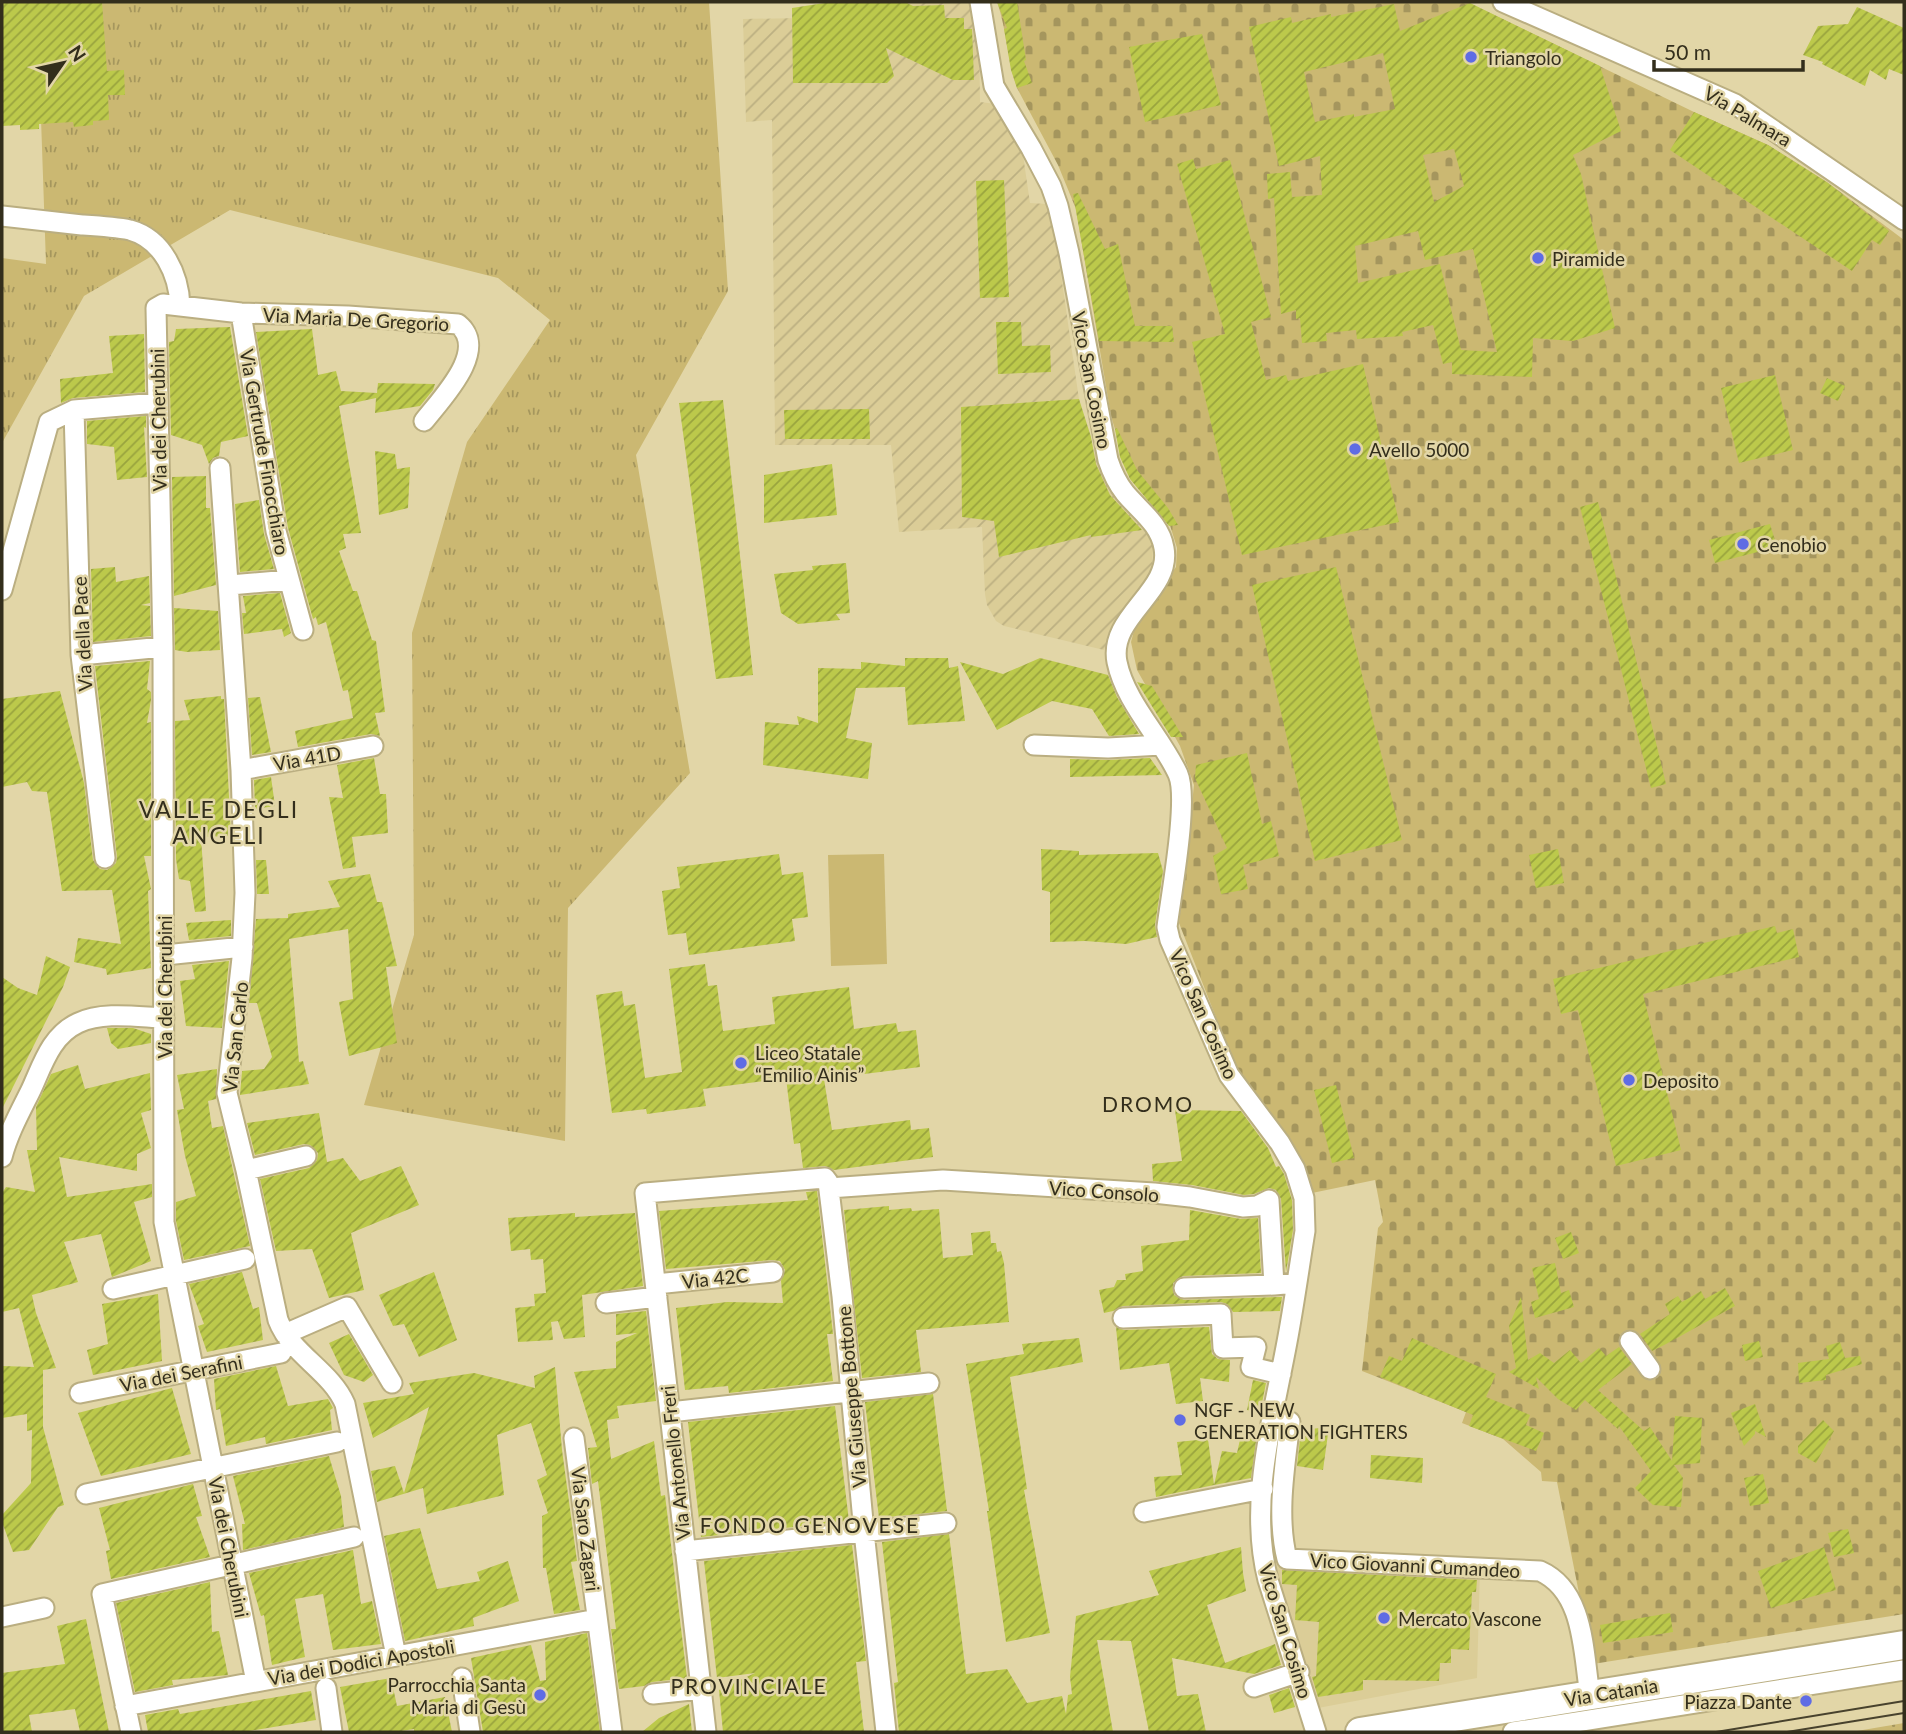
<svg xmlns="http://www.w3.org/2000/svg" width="1906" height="1734" font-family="Lato,sans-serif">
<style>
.built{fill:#dbcd97}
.industrial{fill:url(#industrial-furrows)}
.grass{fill:url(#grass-tufts)}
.cemetery{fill:url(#cemetery-stones)}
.park{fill:url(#park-dots)}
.garden{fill:#cbb872}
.building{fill:url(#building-hatch);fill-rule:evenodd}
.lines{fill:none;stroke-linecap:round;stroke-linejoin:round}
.street-casing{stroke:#baae81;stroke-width:23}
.secondary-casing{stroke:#baae81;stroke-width:32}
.street{stroke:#fff;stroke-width:19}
.secondary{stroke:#fff;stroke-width:28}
.tram{stroke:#48422d;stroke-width:2}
.poi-dot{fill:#5f6ce4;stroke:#e2d6a7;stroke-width:2.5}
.labels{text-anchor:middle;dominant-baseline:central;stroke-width:5;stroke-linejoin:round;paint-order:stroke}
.poi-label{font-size:19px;fill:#332e1c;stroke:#e2d6a7;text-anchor:start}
.street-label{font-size:19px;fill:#332e1c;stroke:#e2d6a7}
.neighbourhood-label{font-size:21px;letter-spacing:2px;fill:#332e1c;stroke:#e2d6a7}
.quarter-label{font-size:23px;letter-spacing:2px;fill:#332e1c;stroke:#e2d6a7}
</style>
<defs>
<pattern id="industrial-furrows" width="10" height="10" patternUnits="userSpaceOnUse" patternTransform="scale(1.75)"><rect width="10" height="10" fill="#dbcd97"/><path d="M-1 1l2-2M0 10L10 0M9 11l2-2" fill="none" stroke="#bcb082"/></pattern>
<pattern id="grass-tufts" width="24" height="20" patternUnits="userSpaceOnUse" patternTransform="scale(1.75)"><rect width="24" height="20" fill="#cbb872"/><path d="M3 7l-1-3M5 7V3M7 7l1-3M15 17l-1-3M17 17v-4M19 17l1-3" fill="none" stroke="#a5965d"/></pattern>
<pattern id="cemetery-stones" width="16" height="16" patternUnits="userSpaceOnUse" patternTransform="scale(1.75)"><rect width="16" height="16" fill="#cbb872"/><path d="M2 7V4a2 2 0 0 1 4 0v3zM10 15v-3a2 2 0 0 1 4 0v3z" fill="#a5965d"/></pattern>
<pattern id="park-dots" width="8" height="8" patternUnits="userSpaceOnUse" patternTransform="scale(1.75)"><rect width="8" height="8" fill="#cbb872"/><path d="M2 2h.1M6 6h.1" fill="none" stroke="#a5965d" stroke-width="1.8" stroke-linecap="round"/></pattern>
<pattern id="building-hatch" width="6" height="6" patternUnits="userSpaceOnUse" patternTransform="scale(1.75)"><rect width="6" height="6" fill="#bcc94b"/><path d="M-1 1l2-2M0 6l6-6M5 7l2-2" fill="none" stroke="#99a43e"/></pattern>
</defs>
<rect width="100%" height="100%" fill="#e2d6a7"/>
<path class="built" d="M1271,1562L1480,1568L1477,1678L1318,1708Z"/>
<path class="industrial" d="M853,2H973L979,28L980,102L996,104L1023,155L1030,203L1046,204L1055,233L1085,441L1096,455L1109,491L1149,536L1153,547L1152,568L1147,580L1120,614L1104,650L1004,626L996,621L987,605L985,594L982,527L899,532L891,445H775L772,120L746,122L743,19L853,17Z"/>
<path class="grass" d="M37,2H709L728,291L636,455L690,773L568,908L565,1141L364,1105L414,935L412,633L467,442L550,320L498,278L230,210L84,296L2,443V258L46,264Z"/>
<path class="cemetery" d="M997,2H1467L1694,112L1768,145L1827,182L1904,240V1614L1593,1664L1557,1482L1542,1481L1541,1472L1503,1439L1462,1423L1466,1412L1362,1371L1378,1228L1383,1222L1375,1180L1312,1193L1287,1138L1278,1124L1254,1096L1235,1066L1179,923L1194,785L1180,746L1137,670L1131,642L1136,623L1176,567L1177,548L1169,522L1123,456L1111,416L1076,209L1058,165L1017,88C1007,60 1007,30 997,2Z"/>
<path class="park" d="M1904,1723V1732H1851Z"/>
<path class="garden" d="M884,854L887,964L831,966L828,855Z"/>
<path class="building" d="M2,2H102L107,71L124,70L125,95H108L109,120L93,121V125L74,127L73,122L39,124V129L20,130V125L2,126Z
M831,2H905L913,6L944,5L945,18H964V29H972L974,80H953L886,48L894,76L887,83H793L792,8Z
M997,2H1017L1026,60L1024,61L1032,83L1017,88L1011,70L1004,29L1007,28Z
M1470,3L1600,66L1621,131L1573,155L1581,174L1615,328L1573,341L1533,338L1532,377L1452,374V362L1443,364L1433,325L1402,332L1403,336L1357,339L1356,330L1326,333L1327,341L1302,343L1300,318L1296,319V310L1281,314L1274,198L1268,199L1267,174L1290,172L1292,197L1322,195L1320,156L1279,166L1249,27L1291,17L1292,23L1331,14V17L1394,4L1400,31ZM1383,53L1395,109L1354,117V114L1315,122L1304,72ZM1454,149L1464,186L1434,202L1423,155ZM1418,231L1425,260L1473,249L1497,352L1461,350L1440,264L1358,283L1355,246Z
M1857,7L1904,28V75L1889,69L1886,80L1870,70L1865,86L1822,64L1823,62L1803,55L1818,26L1848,24Z
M1202,34L1221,105L1145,122L1129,47Z
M1694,112L1768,145L1828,183L1889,231L1880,245L1872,240L1852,271L1670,150Z
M1193,159L1196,169L1230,160L1271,317L1251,322L1266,380L1286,375L1288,381L1363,364L1399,522L1242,555L1192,342L1225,334L1177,164Z
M1004,180L1009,297L980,298L976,181Z
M1078,193L1105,249L1118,244L1135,326H1172L1174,342L1099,341L1073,194Z
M996,322H1021L1022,346L1050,345L1051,372L998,374Z
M230,327L248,436L221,442L219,456L213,458L209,464L202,445L171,435L169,342L174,341L176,329Z
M312,329L318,375L336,371L341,391L377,393L378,383L435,384L433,390L420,406L375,413L376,398L339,406L361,533L343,534L346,548L339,551L353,591H357L372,640L376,641L385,712L375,713L380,736L371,734L298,747L295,731L353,718L348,690L343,691L326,622L318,625L316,617L313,619L288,528L256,332Z
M144,334L145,392L73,398L61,403L60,379L113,373L109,336Z
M1775,375L1793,450L1739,463L1721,388Z
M1827,378L1845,386L1838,401L1820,393Z
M1079,399L1091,437L1096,464L1104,482L1110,495L1142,530L1091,537V535L999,557L994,521L962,517L961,407Z
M723,400L753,675L716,679L679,403Z
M869,409L870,439H785L784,410Z
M146,416V428L144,427L147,477L117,480L114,447L87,444V421Z
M1117,428L1137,470L1168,508L1178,525L1169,526L1130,479L1120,457L1115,429Z
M375,451L395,454L397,469L410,467L408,508L379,515Z
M832,464L837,515L764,523V475Z
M206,476V508H210L216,585L174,596L172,477Z
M259,500L264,534L274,569L240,572L235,504Z
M1598,502L1666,784L1651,788L1580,507Z
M1770,524L1777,547L1715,563L1709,540Z
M846,563L850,613L836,614L840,620L798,624L781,613L774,574L813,570L812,566Z
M115,567L116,582L149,576L150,603L141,605L150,606L151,636L93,642L91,569Z
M1336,567L1402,840L1315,861L1252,585Z
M280,593L291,633L284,637L282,629L244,634L242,613H246L243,596Z
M174,608L218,611L220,650L187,652L175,650Z
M905,658H948L949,668L958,666L965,721L908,725L905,687L856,688L846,738L872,743L868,779L763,765L765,722L799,725L797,716L818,723V668L861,669V662L905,666Z
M1040,658L1108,675L1117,697L1139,734L1109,736L1092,709L1052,701L997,730L960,662L1003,674Z
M150,661L147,689L151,692V700L147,723L151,722V856H144L151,889L148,891L151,968L107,975L106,969L74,962L78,938L121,944L112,890L62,891L47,792L32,791L27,782L2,787V699L60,691L84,783L93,860L100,869L107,870L116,863L117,857L95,666Z
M1137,682L1152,686L1183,737H1171Z
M221,696V699H224L231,836L201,837L206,911L195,912L190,881L179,879L176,859L175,721L190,720L184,700Z
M260,697L271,752L252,755L248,698Z
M1247,753L1262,824L1271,821L1279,856L1243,865L1248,889L1221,894L1213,856L1227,848L1195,778L1196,765Z
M374,758L380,794H386L388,833L352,837L356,867L343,869L329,797L343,798L337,765Z
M1150,758L1162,775L1070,777V759L1109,760Z
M271,777L275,806L255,809L254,780Z
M1041,849L1079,851V855L1158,853L1163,871L1155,925L1157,937L1126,944L1085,941L1050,942V892L1042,890Z
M1558,849L1564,883L1536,888L1529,855Z
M779,854L782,875L803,872L808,917L792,919L795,941L689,955L686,933L668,935L662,891L680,888L677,867Z
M256,860H266L269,894H257Z
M370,874L377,902H382L397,966L386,967L397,1043L349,1056L339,1002L353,999L348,929L289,939L299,1062L303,1061L309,1084L240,1095L242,1071L264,1069L272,1057L257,1003H249L256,919L288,918V914L340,907L328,881Z
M231,920V936L189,940L186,923Z
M1775,926L1777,933L1793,929L1799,957L1643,994L1681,1150L1616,1166L1578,1010L1561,1014L1553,979Z
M46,956L70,967L63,987L2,1109V977L18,988L37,995Z
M229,961L222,1028L186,1026L180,981L195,979L192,965Z
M705,964L708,986L717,985L723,1031L775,1024L772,997L849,987L854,1029L896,1023L898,1032L916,1030L920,1067L824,1079L832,1130L910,1120L911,1130L929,1128L933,1157L834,1170L825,1166L803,1168L800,1143L794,1144L786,1078L703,1089L706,1106L647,1114L646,1109L612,1113L596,995L622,991L624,1006L635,1004L645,1078L682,1072L669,969Z
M107,1028H133L151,1034V1043L118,1049L111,1043Z
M78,1065L85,1089L150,1073L151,1110L141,1113L151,1148L137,1154V1171L59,1157L67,1197L152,1184V1197L134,1202L151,1261L112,1277L101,1234L64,1242L78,1282L32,1295L36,1313L56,1368L43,1370V1427L64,1505L58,1507L29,1550L13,1552L2,1522V1515L31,1483L32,1430L27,1431V1414L2,1418V1366L34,1367L19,1308L2,1312V1193L6,1187L35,1192L27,1150H37L36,1107L51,1074Z
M217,1069L216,1099L208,1101L212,1128L223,1126L250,1246L184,1260L176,1221V1202L196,1196L185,1156L177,1110L184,1109L177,1075Z
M1336,1085L1354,1158L1332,1163L1314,1090Z
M1175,1110L1241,1111L1268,1148L1276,1167L1279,1166L1284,1174L1292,1200L1293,1230L1286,1272L1281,1199L1276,1190L1269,1188L1254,1194L1244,1195L1192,1185L1153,1181L1152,1164L1182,1161Z
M319,1113L327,1162L343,1158L360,1181L401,1166L419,1205L351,1233L364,1290L329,1298L312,1249L276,1251L260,1179L309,1168L317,1160L318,1153L310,1145L304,1144L255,1155L247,1123Z
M817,1191L833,1334H827L833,1381L729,1393L728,1386L685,1390L676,1308L727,1302L783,1303L781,1281L785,1270L780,1261L772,1260L666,1269L659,1211L808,1200L806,1192Z
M889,1206V1210L911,1208L912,1211L939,1209L943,1258L973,1255L971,1233L990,1231L991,1243H996L997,1252L1001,1251L1004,1263L1009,1322L916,1330L921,1372L862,1378L844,1210Z
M1190,1210L1241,1219L1258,1218L1261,1273L1183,1276L1173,1283L1174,1295L1184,1300L1282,1297L1280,1311L1233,1312L1227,1304L1221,1302L1123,1306L1113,1311L1104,1313L1099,1290L1114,1287L1117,1280H1126L1125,1274L1143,1271L1141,1246L1189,1240Z
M575,1213V1217L635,1213L643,1286L582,1295L585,1337L564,1339L558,1321L551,1322L553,1340L518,1342L515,1308L535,1306L534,1294L546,1293L543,1259L531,1260L530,1249L511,1251L508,1218Z
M1571,1232L1579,1253L1563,1259L1555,1238Z
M1555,1263L1561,1293L1569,1290L1574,1307L1535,1318L1531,1302L1539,1299L1532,1268Z
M242,1272L253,1309L259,1307L263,1340L207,1352L198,1326L204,1324L189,1284Z
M434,1272L457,1340L419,1357L404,1324L393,1326L379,1295Z
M1725,1288L1735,1306L1666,1344L1652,1351L1640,1334L1670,1314L1665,1304L1678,1296L1682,1302L1701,1291L1705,1299Z
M158,1294L162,1361L93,1375L87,1350L108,1344L102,1304Z
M1521,1297L1528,1360L1540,1353L1554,1363L1570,1350L1581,1363L1599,1348L1606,1356L1619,1347L1632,1364L1598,1390L1644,1431L1650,1427L1672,1461L1675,1416L1702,1418L1700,1463L1674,1465L1683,1478L1681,1507L1653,1505L1635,1488L1651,1471L1619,1426L1618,1429L1585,1400L1576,1410L1558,1399L1536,1377L1539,1389L1509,1372L1516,1368L1509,1326Z
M646,1311L656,1401L617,1406L619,1418L607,1420L611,1459L654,1441L661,1496L665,1495L687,1678L652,1682L644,1686L619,1689L611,1629H616L598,1481L592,1484L588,1448L597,1447L574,1372L616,1368V1342L637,1333L616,1335V1314Z
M1116,1327L1124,1330L1209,1327L1212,1354L1218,1359L1230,1360L1229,1382L1200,1378L1203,1401L1176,1404L1169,1363L1120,1370Z
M349,1334L373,1375L364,1382L344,1375L329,1343Z
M1079,1338L1083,1362L1010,1377L1027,1489L1024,1490L1050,1633L1006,1642L987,1511H989L966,1364L1024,1354L1022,1344Z
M1412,1338L1496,1374L1486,1397L1530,1415L1526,1425L1544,1433L1536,1451L1469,1426L1473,1415L1380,1377L1389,1356L1402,1361Z
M1759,1341L1763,1357L1745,1361L1742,1345Z
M1840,1342L1845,1358L1860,1356L1862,1364L1826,1375V1380L1799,1383L1798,1363L1829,1359L1826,1346Z
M276,1366L288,1406L328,1399L333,1408L330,1410L332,1430L266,1444L265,1437L226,1446L220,1409L216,1410L214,1379Z
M555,1367L562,1450L577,1561L571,1562L580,1610L554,1614L546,1568H543L542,1516L548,1513L537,1480L547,1475L531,1423L497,1435L504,1495L427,1514L423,1488L377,1502L371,1471L395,1466L404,1493L429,1407L373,1438L363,1403L414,1394L409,1383L474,1373L535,1388L534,1376Z
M1253,1380L1266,1383L1260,1413L1247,1410Z
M172,1388L191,1454L101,1476L78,1413Z
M933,1394L947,1511L879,1518L865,1402Z
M1755,1404L1766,1437L1755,1431V1434L1744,1446L1731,1413Z
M835,1406L849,1521L701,1537L688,1422Z
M1823,1420L1834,1431L1816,1463L1798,1453V1446Z
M1329,1427L1323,1470L1297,1466L1301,1430Z
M1257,1434L1251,1478L1214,1485L1222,1451L1237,1453L1241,1435Z
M1208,1439L1214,1485L1156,1497L1154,1477L1182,1475L1177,1442Z
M1371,1455L1423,1458L1422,1483L1370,1478Z
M329,1456L341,1496L344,1527L243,1550L242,1524H245L233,1476Z
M1763,1474L1769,1503L1750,1506L1744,1478Z
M193,1484L202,1516L196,1517L210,1557L111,1579L106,1551L110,1550L99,1508Z
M420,1528L437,1589L480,1581L477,1572L508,1561L519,1601L473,1618L474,1626L405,1641L384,1536Z
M1848,1529L1854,1553L1834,1557L1828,1533Z
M949,1534L966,1674L1007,1669L1027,1703L1062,1696L1066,1714L1068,1695L1072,1694L1070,1677L1076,1616L1159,1595L1149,1571L1241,1547L1243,1573L1246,1591L1207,1605L1225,1663L1275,1644L1281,1665L1254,1674L1172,1658L1177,1696L1198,1694L1206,1732H1149L1131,1641L1097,1640L1113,1732H899L894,1683L898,1682L882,1542Z
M852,1545L866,1661L856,1662L864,1732H723L719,1690L755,1673L717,1678L704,1561Z
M1824,1547L1836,1590L1771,1608L1758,1571Z
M353,1550L361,1604L372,1601L381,1644L333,1650L323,1594L295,1599L305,1657L272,1665L264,1615L261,1616L249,1573Z
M1282,1570L1477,1580L1476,1592H1472L1469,1650L1451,1649V1663H1440L1439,1681L1363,1680V1690L1318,1697L1312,1677L1316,1676L1319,1622L1295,1620L1297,1585L1282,1584Z
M210,1582L212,1632L219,1631L228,1675L172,1680L173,1685L135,1692L116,1603Z
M1670,1613L1673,1632L1603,1643L1600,1625Z
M86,1619L109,1732H80L75,1709L29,1715L32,1732H2V1673L65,1664L57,1626Z
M587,1633L600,1732H483L471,1658L531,1645L540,1681L546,1680L545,1642Z
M391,1678L397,1706L445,1697L452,1732H414V1729L395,1732H349L340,1687Z
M1289,1688L1295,1707L1274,1713L1269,1695Z
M311,1691L316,1720L243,1732H148L145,1715L178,1709L180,1714Z
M689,1704L692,1732H642L659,1718Z"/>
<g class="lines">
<g class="street-casing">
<path id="street" d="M980,2L994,86L1031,148L1051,186L1058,206L1069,253L1108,460C1112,472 1117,483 1125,493C1140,511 1160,524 1164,548C1172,592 1108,616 1117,662C1125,702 1161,737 1178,774C1189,799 1171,895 1167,927L1170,940L1229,1075L1280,1143L1295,1169L1304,1198L1305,1231C1299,1268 1294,1305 1287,1342C1273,1418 1248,1503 1268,1580L1316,1732
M1503,2L1735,104L1904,220
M2,216C28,219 55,222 82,225C98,226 115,227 130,230C163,239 179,275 180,306
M241,313L276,531L303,630
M74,410L81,655L105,858
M220,468L241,770L245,893L242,958L227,1093L246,1170L278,1320C291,1354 331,1371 345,1404L396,1656
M230,585L289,580
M2,590L49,422L74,410L157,403
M81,655L163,647
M1034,745L1108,748L1161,745
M241,770L373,746
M165,955L243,947
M2,1157C8,1134 19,1114 30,1092C42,1067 50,1036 78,1023C103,1011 138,1017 164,1018
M246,1170L306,1156
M829,1188L943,1180L1154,1193L1190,1197L1243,1207L1257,1206L1269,1200L1274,1285L1296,1283
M656,1284L773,1272
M1184,1288L1274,1285
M113,1289L245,1259
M606,1303L657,1297
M1123,1318L1221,1314L1223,1348L1256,1347L1251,1367L1281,1374
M285,1334L347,1307L392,1383
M1630,1341L1650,1369
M80,1393L281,1353
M670,1412L929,1383
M1290,1422C1285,1466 1276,1515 1287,1559L1540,1571C1585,1591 1583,1653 1590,1695
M574,1438L612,1732
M86,1494L337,1442
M1144,1512L1263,1489
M685,1551L946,1523
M2,1617L44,1608
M462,1678L470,1732
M256,1682L164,1222L163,647L156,308L163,304L241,313L348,316L458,324C490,350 441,399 424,421
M1254,1687L1299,1672
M326,1688L332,1732
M653,1694L701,1689
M125,1706L597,1619
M131,1732L102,1594L354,1537
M706,1732L645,1193L825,1178L828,1182L842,1296L864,1532L886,1732
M1513,1732L1904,1670"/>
</g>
<g class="secondary-casing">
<path id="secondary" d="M1360,1732L1904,1645"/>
</g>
<use href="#street" class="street"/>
<use href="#secondary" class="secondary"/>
<path class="tram" d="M1716,1732L1904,1701
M1787,1732L1904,1713"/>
</g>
<g class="poi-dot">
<circle cx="1471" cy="57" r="7"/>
<circle cx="1538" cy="258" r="7"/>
<circle cx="1355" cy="449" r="7"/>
<circle cx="1743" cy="544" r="7"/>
<circle cx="741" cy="1063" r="7"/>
<circle cx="1629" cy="1080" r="7"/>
<circle cx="1180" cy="1420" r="7"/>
<circle cx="1384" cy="1618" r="7"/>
<circle cx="540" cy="1695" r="7"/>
<circle cx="1806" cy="1701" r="7"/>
</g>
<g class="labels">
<g class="poi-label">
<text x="1485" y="57">Triangolo</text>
<text x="1552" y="258">Piramide</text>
<text x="1369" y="449">Avello 5000</text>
<text x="1757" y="544">Cenobio</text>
<text x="755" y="1052">Liceo Statale<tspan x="755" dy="22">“Emilio Ainis”</tspan></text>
<text x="1643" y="1080">Deposito</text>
<text x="1194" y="1409">NGF - NEW<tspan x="1194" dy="22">GENERATION FIGHTERS</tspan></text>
<text x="1398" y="1618">Mercato Vascone</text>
<text x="526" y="1684" text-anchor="end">Parrocchia Santa<tspan x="526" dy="22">Maria di Gesù</tspan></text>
<text x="1792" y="1701" text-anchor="end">Piazza Dante</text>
</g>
<g class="street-label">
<text transform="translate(1748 116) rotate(31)">Via Palmara</text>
<text transform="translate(356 319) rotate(3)">Via Maria De Gregorio</text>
<text transform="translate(1092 380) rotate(79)">Vico San Cosimo</text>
<text transform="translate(158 420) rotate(-91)">Via dei Cherubini</text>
<text transform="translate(265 452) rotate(80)">Via Gertrude Finocchiaro</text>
<text transform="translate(82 634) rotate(-93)">Via della Pace</text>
<text transform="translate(307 758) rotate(-10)">Via 41D</text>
<text transform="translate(164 987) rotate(-90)">Via dei Cherubini</text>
<text transform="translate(1204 1014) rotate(66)">Vico San Cosimo</text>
<text transform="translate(235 1037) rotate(-84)">Via San Carlo</text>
<text transform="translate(1104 1191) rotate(4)">Vico Consolo</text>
<text transform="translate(715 1278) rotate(-6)">Via 42C</text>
<text transform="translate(181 1373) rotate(-11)">Via dei Serafini</text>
<text transform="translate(851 1397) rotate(-95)">Via Giuseppe Bottone</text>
<text transform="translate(675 1463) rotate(-96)">Via Antonello Freri</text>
<text transform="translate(586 1529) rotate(83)">Via Saro Zagari</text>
<text transform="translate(229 1547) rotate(79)">Via dei Cherubini</text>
<text transform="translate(1415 1565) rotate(3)">Vico Giovanni Cumandeo</text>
<text transform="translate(1286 1631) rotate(73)">Vico San Cosimo</text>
<text transform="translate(361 1662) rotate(-10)">Via dei Dodici Apostoli</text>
<text transform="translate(1611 1692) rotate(-9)">Via Catania</text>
</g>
<g class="neighbourhood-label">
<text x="1148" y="1103">DROMO</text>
<text x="810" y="1524">FONDO GENOVESE</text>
<text x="749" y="1685">PROVINCIALE</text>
</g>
<g class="quarter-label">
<text x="219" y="809">VALLE DEGLI<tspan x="219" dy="26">ANGELI</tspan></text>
</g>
</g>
<rect width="1906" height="1734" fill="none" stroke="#332e1c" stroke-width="7"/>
<g transform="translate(63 63) rotate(56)" stroke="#e2d6a7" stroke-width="5" paint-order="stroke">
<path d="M0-5L12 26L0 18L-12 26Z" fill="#332e1c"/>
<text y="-10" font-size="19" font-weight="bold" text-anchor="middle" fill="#332e1c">N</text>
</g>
<path d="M1654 60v10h149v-10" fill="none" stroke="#332e1c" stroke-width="3.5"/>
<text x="1664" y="60" font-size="21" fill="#332e1c" stroke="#e2d6a7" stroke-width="5" paint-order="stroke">50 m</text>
</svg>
